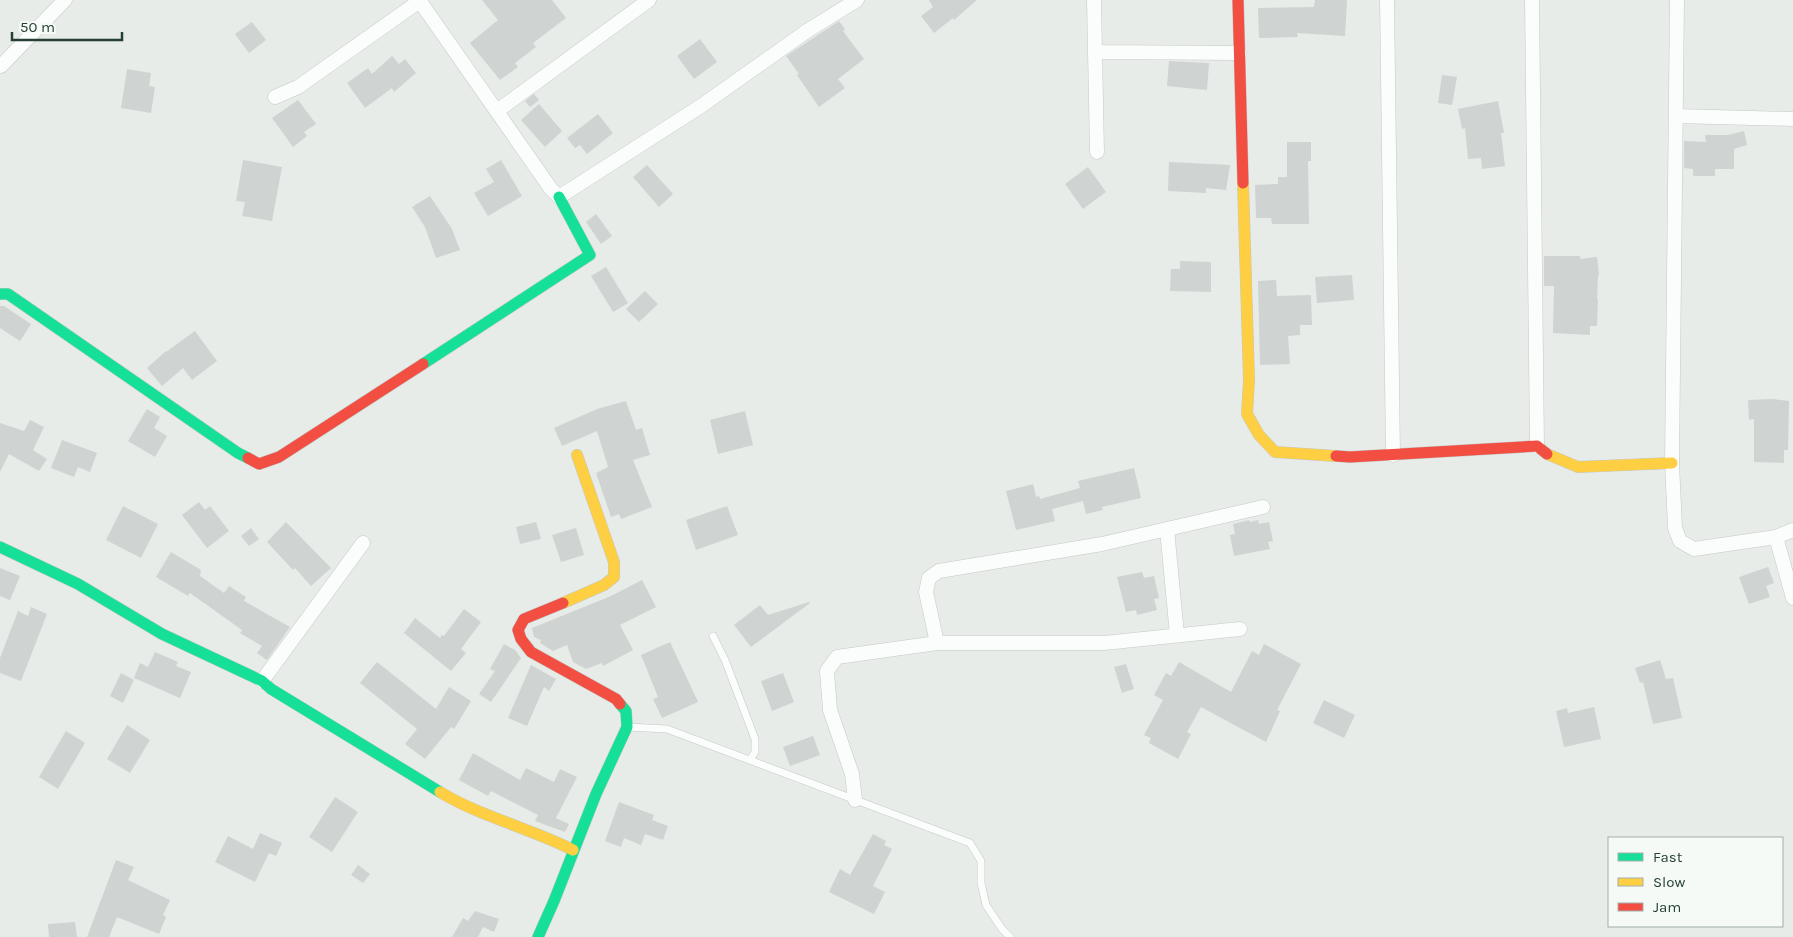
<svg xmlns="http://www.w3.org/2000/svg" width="1793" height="937" font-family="Karla,sans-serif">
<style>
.building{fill:#cfd3d1}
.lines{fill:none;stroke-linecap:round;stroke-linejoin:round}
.lane-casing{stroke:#c4c9c6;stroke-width:8}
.street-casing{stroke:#c4c9c6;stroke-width:15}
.fast-casing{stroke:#c3c9c6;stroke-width:12}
.slow-casing{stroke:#c3c9c6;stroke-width:12}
.jam-casing{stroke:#c3c9c6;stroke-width:12}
.lane{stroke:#fbfcfc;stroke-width:7}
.street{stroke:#fbfcfc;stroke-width:14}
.fast{stroke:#16e098;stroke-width:11}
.slow{stroke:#ffcf43;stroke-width:11}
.jam{stroke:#f24e42;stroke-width:11}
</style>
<rect width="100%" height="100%" fill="#e7ece9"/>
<path class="building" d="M482,0H552L566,18L533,43L536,47L515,63L518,67L500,80L470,43L498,20Z
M929,0H977L954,20L953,18L934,33L921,16L933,7Z
M1315,0H1347L1345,36L1297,33L1298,37L1259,38L1258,8L1314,7Z
M839,21L845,29L843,31L864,59L838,79L845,88L819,107L797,75L799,74L786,56Z
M252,22L266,40L249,53L235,34Z
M700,39L717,62L694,79L677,56Z
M392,56L399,64L405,59L416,73L394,92L392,88L365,108L347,83L368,68L372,74Z
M1169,61L1209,63L1207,90L1167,86Z
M127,69L151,73L149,86L155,87L151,113L121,108Z
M1442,75L1457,77L1452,105L1438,103Z
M534,94L539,100L530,107L525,101Z
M298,100L316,124L304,132L307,136L293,147L272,118Z
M1498,101L1504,133H1501L1505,166L1482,169L1481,158L1468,159L1465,128L1462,129L1458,109Z
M539,104L562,131L545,147L521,120Z
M598,114L613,133L587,154L580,145L575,148L567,138Z
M1744,131L1747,145L1734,149V169H1715V176H1693V169L1684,168V141L1706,142L1705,135H1728Z
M1287,142H1311V161H1308L1309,224H1272L1271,218H1256L1255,185L1278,184V177H1287Z
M243,160L282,167L272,221L242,216L245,202L236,201Z
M501,160L522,196L488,216L474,193L494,182L486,169Z
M1169,162L1230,165L1226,190L1206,188V193L1168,191Z
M647,165L673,194L659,207L633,177Z
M1088,167L1106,192L1083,209L1065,184Z
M430,196L452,229L460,250L436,258L425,227L412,207Z
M596,214L612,236L601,244L586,222Z
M1544,256H1580V259L1597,257L1599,275H1598L1597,299H1598L1597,326H1590V335L1553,333L1554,286H1544Z
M1180,261L1211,262V292L1170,291L1171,269H1180Z
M606,267L628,303L613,312L591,276Z
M1352,275L1354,300L1317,303L1315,277Z
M1276,280L1277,296L1311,295L1312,325H1300V335L1288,336L1290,364L1260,365L1258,281Z
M645,291L658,304L639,322L626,309Z
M0,306H4L31,324L20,341L0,328Z
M195,331L217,361L192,380L183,368L162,386L147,368L166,351V352Z
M1773,399L1789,401L1788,450H1784V463L1754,462V419L1749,420L1748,400Z
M626,401L636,430L642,428L650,455L633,460L652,507L621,519L619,514L611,517L596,473L608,467L597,431L562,446L554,428L597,409Z
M147,409L160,417L154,428L167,436L155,457L128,441Z
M745,411L753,445L718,454L710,420Z
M30,420L44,427L33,450L47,459L39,471L9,454L0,472V423L24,431Z
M62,440L97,453L90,472L78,467L74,477L51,468Z
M1134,468L1141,498L1102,507L1103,510L1086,514L1083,501L1052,509L1055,521L1016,530L1006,491L1033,484L1036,497L1039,496L1040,499L1080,488L1078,481Z
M199,502L205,510L210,506L229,531L207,548L182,515Z
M123,506L158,524L141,558L106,540Z
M727,506L738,535L696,550L686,520Z
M1249,520L1250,522L1258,520L1259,524L1269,522L1273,541L1268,542L1270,549L1234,556L1230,535L1235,534L1233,524Z
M286,522L331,568L311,586L295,568L293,570L267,542Z
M536,522L541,539L520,544L516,527Z
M251,528L259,539L249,546L241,536Z
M576,528L584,555L561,562L552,535Z
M171,552L201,570L200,576L224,593L229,586L246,597L244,601L290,627L267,660L257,653L262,646L240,633L242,630L190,593L188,596L156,577Z
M1768,567L1774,583L1766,586L1770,597L1749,604L1739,577Z
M0,568L20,576L10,600L0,596Z
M1142,572L1144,578L1154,576L1159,598L1154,599L1157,610L1137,615L1136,610L1126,612L1117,577Z
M642,580L656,607L620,625L633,650L603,666L602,663L586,669L573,662L567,645L553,651L540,643L541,640L534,637L532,628L611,596Z
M809,602L810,603L751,647L734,625L760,605L768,615Z
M31,607L47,614L21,681L0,673V658L18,611L28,616Z
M464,609L481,622L461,649L466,653L451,671L404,633L415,618L440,638L442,635L444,636Z
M670,642L698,702L662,718L653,699L658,697L641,655Z
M504,644L515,650L521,658L491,702L479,694L495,671L490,669Z
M1264,644L1301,664L1277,710L1280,711L1266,742L1201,707L1187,732L1191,734L1178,759L1149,743L1151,738L1144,735L1163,700L1154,695L1166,673L1171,676L1179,662L1231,692L1252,651L1259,655Z
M155,652L178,662L176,666L191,672L180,698L134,678L140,663L148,667Z
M1660,660L1666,679L1673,678L1682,718L1653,724L1643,682L1640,683L1635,668Z
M377,662L436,709L449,687L471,701L454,729L451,727L425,759L405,744L417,729L360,683Z
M1126,664L1134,689L1122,693L1114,667Z
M531,665L556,679L549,691L544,687L527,726L508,718Z
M121,673L134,680L123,703L110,696Z
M783,673L794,702L772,711L761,681Z
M1324,700L1355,715L1344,738L1313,723Z
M1594,707L1601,739L1564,747L1556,711L1567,708L1568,713Z
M127,725L150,740L130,773L107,759Z
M66,731L85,743L58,789L39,777Z
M813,736L820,755L790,766L783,747Z
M473,753L520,780L526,768L554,782L560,769L577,777L556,818L569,824L565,832L535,821L538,815L491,791L488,796L459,780Z
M335,797L358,812L332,852L309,837Z
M619,802L654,815L652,820L668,826L663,840L645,834L641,845L624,838L621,847L605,841Z
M260,833L282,843L276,856L269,853L255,882L215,862L228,836L253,849Z
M873,834L886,841L884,845L892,849L873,886L885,892L874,914L829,892L840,869L850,875Z
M116,860L134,867L128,880L170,900L163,915L166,917L159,934L117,917L109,937H87Z
M358,865L370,874L363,883L351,875Z
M475,911L499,919L494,932L483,927L478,937H452L463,918L468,921Z
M75,922L77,937H49L48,924Z"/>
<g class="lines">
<g class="lane-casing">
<path id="lane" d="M713,636L725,660L755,739V752L750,760
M628,727L667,729L970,843L981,861V883L986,905L1002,929L1010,937"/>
</g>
<g class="street-casing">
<path id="street" d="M419,0L551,189L559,197L701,106L807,31L857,0
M1094,0L1097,152
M1387,0L1393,455
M1532,0L1537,446
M1677,0L1672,463L1675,528L1680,541L1694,549L1776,537L1793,530
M1095,52L1239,53
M1,66L65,0
M275,97L298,87L421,0
M497,111L649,0
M1676,116L1793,119
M1167,529L1177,635
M1776,537L1793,598
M937,643L926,592L929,578L939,571L1102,544L1263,507
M262,681L363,543
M855,800L852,774L830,710L827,671L837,657L937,643H1104L1240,629"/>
</g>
<g class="fast-casing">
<path id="fast" d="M0,294H8L238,453L248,458
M423,364L590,255L559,197
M0,547L78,584L162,634L262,681L271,689L440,792
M538,937L554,901L596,794L627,727L626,711L620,704"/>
</g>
<g class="slow-casing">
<path id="slow" d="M1243,183L1249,380L1247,414L1259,435L1275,452L1336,456
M1547,454L1578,467L1672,463
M563,603L604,585L614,577V562L577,455
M440,792C481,817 530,828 573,850"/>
</g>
<g class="jam-casing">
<path id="jam" d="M1238,0L1243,183
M1336,456L1350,457L1537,446L1547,454
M248,458L259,464L279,457L423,364
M563,603L524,619L518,630L521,639L531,652L616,699L620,704"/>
</g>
<use href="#lane" class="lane"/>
<use href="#street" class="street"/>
<use href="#fast" class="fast"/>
<use href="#slow" class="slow"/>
<use href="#jam" class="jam"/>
</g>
<rect x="1608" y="837" width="175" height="90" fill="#f6faf7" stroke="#a2afa9"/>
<rect x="1618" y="853" width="25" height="8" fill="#16e098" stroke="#a2afa9"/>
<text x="1653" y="862" font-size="15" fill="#253f34">Fast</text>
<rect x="1618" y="878" width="25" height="8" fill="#ffcf43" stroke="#a2afa9"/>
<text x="1653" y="887" font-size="15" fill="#253f34">Slow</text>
<rect x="1618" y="903" width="25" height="8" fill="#f24e42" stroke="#a2afa9"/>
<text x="1653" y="912" font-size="15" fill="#253f34">Jam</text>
<path d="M12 32v8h110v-8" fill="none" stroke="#253f34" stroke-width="2.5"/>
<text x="20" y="32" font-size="15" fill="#253f34" stroke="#f6faf7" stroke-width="4" paint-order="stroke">50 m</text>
</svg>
